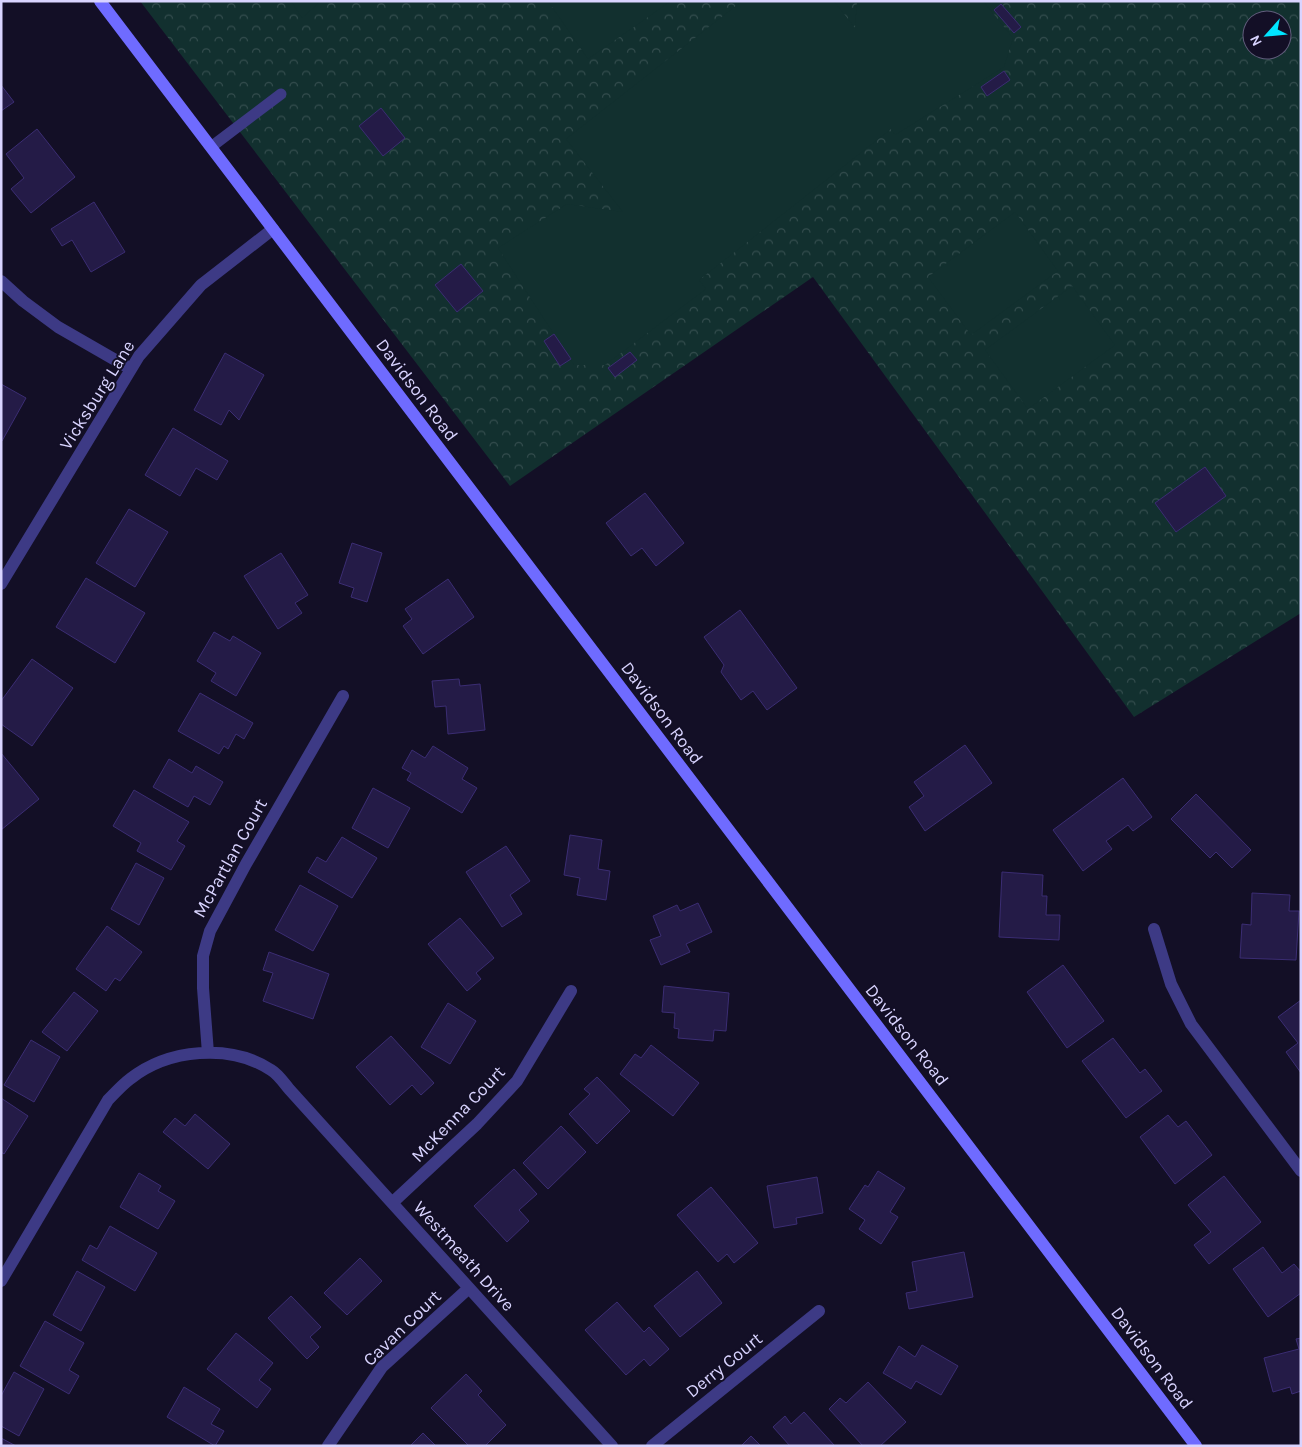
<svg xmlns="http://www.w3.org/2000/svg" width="1302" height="1447" font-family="Karla,sans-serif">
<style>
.forest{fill:url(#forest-crowns);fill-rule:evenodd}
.garden{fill:#12302f}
.building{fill:#241b47;stroke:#3b2d73}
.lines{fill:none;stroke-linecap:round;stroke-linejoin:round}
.lane{stroke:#3d3a85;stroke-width:11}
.street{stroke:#3d3a85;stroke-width:12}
.secondary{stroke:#6f6bff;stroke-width:12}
.labels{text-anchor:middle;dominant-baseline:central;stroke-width:4;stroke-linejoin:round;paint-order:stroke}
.street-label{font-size:18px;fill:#d9d4ff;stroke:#130f26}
</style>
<defs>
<pattern id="forest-crowns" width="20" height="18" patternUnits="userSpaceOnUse" patternTransform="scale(1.25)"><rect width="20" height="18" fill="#12302f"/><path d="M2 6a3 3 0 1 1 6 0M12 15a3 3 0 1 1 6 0" fill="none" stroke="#344d4e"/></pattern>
</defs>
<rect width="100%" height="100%" fill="#130f26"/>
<path class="forest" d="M140,1H1299L1301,3V613L1134,717L813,277L510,486ZM1252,20H1282V50H1252Z"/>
<path class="garden" d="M291,1H321L302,18Z
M548,1H671L588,59Z
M742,1H834L855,28L857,1H983L1013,38L1004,67L895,135L891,129L699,280L706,289L605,365H574L498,248L567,204L623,212L566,139Z
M1015,212L1058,271L971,335L928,277Z
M1072,286L1115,345L1028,409L985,350Z"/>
<path class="building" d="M1001,4L1021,27L1014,33L994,10Z
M1004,71L1010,80L987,96L981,87Z
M1,85L14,102L1,111Z
M381,108L405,138L383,156L359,126Z
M37,129L75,177L31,213L11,189L24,178L6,154Z
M94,202L125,252L91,272L72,240L62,246L51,229Z
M461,264L483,291L457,312L435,285Z
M554,334L571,359L560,366L544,341Z
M630,352L637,360L615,377L608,368Z
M225,353L264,375L239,420L229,410L221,425L194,410Z
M1,384L26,398L2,441H1Z
M173,428L228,461L217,480L196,468L180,496L145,475Z
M1205,467L1226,496L1176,532L1155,503Z
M645,493L684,543L656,566L642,548L631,556L606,523Z
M129,509L168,532L135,587L96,563Z
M352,543L382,553L367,602L351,597L354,588L339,583Z
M281,553L308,595L295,603L302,613L278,629L244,576Z
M86,578L145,613L115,663L56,627Z
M448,579L474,617L423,654L403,626L412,619L405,609Z
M740,610L797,688L767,710L753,691L741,700L721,672L724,665L704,637Z
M214,632L230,641L233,636L261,653L236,696L211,681L216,673L197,661Z
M32,659L73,688L32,746L1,724V701Z
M459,679L460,686L480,684L485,730L448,734L446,706L435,707L432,681Z
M200,693L253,723L244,739L236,734L228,749L224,746L219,754L178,731Z
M965,745L992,783L925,831L909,807L924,796L914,782Z
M433,746L468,768L462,779L477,788L462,813L407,780L411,773L402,768L412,750L425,758Z
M1,753L39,799L1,830Z
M169,759L192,773L196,766L223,782L210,805L194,796L188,807L153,787Z
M1123,778L1152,817L1133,831L1128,825L1106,841L1112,849L1083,871L1053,830Z
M373,788L410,808L388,848L352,828Z
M134,790L189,822L177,841L185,846L171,870L137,851L141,843L113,826Z
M1196,794L1251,850L1232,868L1216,852L1210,858L1171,819Z
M570,835L602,840L598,869L610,871L606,900L577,895L580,878L564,875Z
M342,837L377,858L352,898L308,872L317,857L326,862Z
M506,846L530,881L510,895L522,914L502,927L466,872Z
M136,863L164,878L139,925L111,909Z
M1002,872L1043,875L1042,896H1047L1046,915H1060L1059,940L999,937Z
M300,885L338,906L313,951L275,930Z
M1252,893L1290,895L1289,911H1299L1296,960L1240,958L1242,924L1251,925Z
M698,903L712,932L686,944L690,952L661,965L650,940L661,936L653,916L677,905L680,911Z
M460,918L494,958L476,973L481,979L467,991L428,944Z
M107,926L142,952L120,981L115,978L106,991L76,969Z
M269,952L329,974L313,1019L263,1001L273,973L263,970Z
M1063,965L1104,1021L1067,1048L1027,992Z
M664,986L729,993L726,1031L714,1030L713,1041L678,1038L679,1029L674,1028L675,1013L662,1012Z
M74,992L98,1011L67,1051L42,1032Z
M1301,1000V1073L1286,1052L1298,1043L1278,1017Z
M448,1003L476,1021L450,1064L421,1047Z
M391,1036L434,1083L421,1095L412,1085L390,1105L356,1067Z
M1113,1038L1140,1073L1145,1069L1162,1091L1126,1118L1082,1061Z
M31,1040L60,1057L34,1102L4,1085Z
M651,1045L699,1083L673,1116L620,1074L635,1054L641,1058Z
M597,1077L630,1111L597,1144L569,1114L590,1094L584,1089Z
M1,1098L28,1116L4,1154L1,1152Z
M195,1114L230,1144L208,1169L163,1132L175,1118L185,1126Z
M1168,1115L1178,1127L1186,1121L1212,1155L1175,1184L1140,1137Z
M561,1126L586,1152L548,1189L523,1163Z
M514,1169L537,1194L519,1210L529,1221L507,1242L474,1206Z
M878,1171L905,1188L890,1212L898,1217L881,1244L859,1229L865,1220L849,1209L865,1185L868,1187Z
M139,1173L161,1186L158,1191L175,1201L158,1229L120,1207Z
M1224,1176L1261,1222L1209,1264L1194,1245L1211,1232L1188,1205Z
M817,1177L823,1213L796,1218L797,1224L774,1228L767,1186Z
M711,1187L758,1243L734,1263L727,1254L718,1262L677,1215Z
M110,1226L157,1253L135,1291L82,1260L90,1245L97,1249Z
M1263,1247L1282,1273L1294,1264L1301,1272V1293L1268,1317L1233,1269Z
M964,1252L973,1297L909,1309L906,1293L917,1291L912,1262Z
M360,1258L382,1281L347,1315L324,1293Z
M77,1271L105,1287L81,1331L53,1315Z
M697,1271L722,1303L680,1337L654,1306Z
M291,1296L321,1327L310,1337L319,1347L307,1359L268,1318Z
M617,1302L644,1332L649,1327L669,1349L650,1366L644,1359L626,1375L585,1330Z
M45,1321L84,1343L69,1370L79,1376L69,1394L20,1366Z
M236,1333L273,1363L259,1380L271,1389L257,1408L207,1369Z
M1301,1338V1391L1292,1394L1290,1387L1273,1392L1264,1358L1299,1349L1296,1339Z
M922,1345L958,1366L941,1395L916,1381L911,1389L883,1373L899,1346L915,1357Z
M14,1372L44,1389L19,1436L1,1426V1396Z
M466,1374L482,1391L478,1395L506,1425L485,1446H469L431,1408Z
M868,1382L906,1422L880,1446H863L829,1409L840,1398L846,1403Z
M184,1387L220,1409L211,1424L224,1431L215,1446L167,1417Z
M804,1412L834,1445L833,1446H790L773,1427L785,1416L791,1424Z
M423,1433L436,1446H410Z
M751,1436L761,1446H741Z
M1,1438L16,1446H1Z"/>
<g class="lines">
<path class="lane" d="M211,147L281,94"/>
<path class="street" d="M1,281L23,301L58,327L131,369
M1,584L139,356L201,285L273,229
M1154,929L1171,984L1191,1024L1301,1171
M208,1053L203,988V956L210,931L246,864L343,696
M392,1203L477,1124L517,1081L571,991
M1,1281L108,1100C115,1093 122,1085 130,1079C168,1049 230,1043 271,1070C278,1074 284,1083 289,1089L612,1446
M328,1446L382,1367L469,1288
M652,1446L819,1311"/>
<path class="secondary" d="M100,1L1196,1446"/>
</g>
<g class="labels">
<g class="street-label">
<text transform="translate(417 390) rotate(53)">Davidson Road</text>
<text transform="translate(97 395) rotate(-58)">Vicksburg Lane</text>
<text transform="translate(662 713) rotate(53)">Davidson Road</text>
<text transform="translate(230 858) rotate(-61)">McPartlan Court</text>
<text transform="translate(907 1035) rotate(52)">Davidson Road</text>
<text transform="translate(458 1114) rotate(-46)">McKenna Court</text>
<text transform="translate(464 1256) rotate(48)">Westmeath Drive</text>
<text transform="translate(402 1328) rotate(-44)">Cavan Court</text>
<text transform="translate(1152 1358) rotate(53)">Davidson Road</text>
<text transform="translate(724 1365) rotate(-39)">Derry Court</text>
</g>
</g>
<rect width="1302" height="1447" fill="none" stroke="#d9d4ff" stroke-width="5"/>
<g transform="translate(1267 35) rotate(243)"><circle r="24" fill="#130f26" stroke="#625e7d"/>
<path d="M0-4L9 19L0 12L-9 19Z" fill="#00e5ff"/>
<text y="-8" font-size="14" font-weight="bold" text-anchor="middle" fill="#d9d4ff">N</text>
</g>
</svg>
